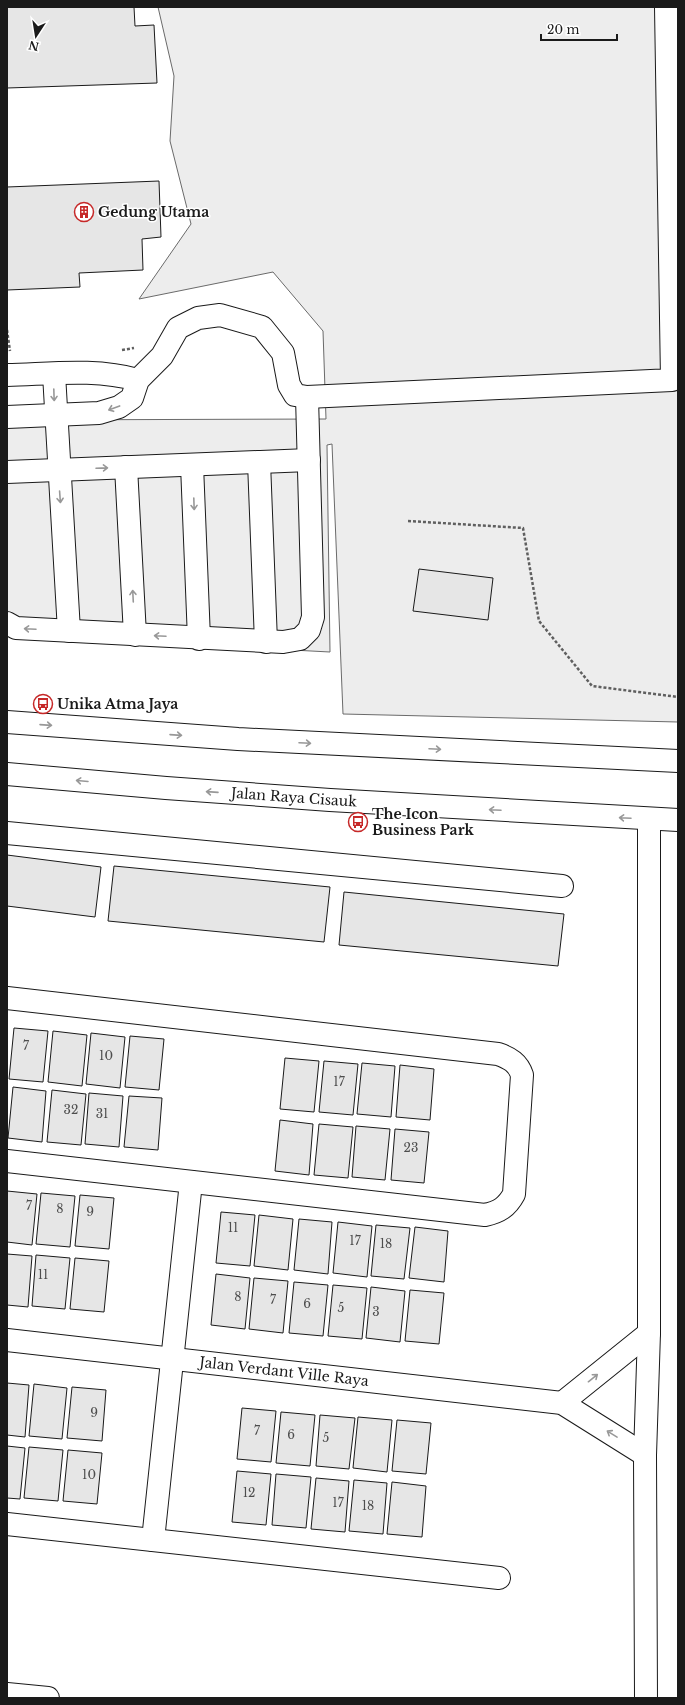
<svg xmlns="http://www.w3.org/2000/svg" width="685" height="1705" font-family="'Libre Baskerville',serif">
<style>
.built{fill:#ededed;stroke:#6a6a6a}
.building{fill:#e6e6e6;stroke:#1a1a1a}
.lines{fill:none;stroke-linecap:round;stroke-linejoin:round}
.minor-casing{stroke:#1a1a1a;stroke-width:24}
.major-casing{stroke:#1a1a1a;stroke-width:24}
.path{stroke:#5f5f5f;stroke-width:2.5;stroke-dasharray:3 2;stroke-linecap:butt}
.minor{stroke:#fff;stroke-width:22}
.major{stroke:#fff;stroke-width:22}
.oneway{stroke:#989898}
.labels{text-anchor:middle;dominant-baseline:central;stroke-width:3;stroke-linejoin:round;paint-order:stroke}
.number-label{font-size:12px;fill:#4d4d4d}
.poi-label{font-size:14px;font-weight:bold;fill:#1a1a1a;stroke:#fff;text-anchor:start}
.street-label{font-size:14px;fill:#1a1a1a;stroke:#fff}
</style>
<rect width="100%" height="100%" fill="#fff"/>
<path class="built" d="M158,7H678V722L343,714L332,444L327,445L330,652L7,635V420L326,419L323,331L273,272L139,299L191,224L170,141L174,76Z"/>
<path class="building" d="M7,7H134L135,26L154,25L157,83L7,88Z
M159,181L161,237L142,239L143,270L79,273L80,287L7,290V187Z
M419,569L493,578L488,620L413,611Z
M7,855L101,867L95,917L7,906Z
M114,866L330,887L324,942L108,921Z
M344,892L564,914L558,966L339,945Z
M14,1028L48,1031L43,1082L9,1079Z
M53,1031L87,1035L82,1086L48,1082Z
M91,1033L125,1037L120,1088L86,1084Z
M130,1036L164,1039L159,1090L125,1087Z
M285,1058L319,1061L314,1112L280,1109Z
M324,1061L358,1064L353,1115L319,1112Z
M362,1063L395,1066L391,1117L357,1114Z
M400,1065L434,1069L430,1120L396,1117Z
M13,1087L46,1091L42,1142L8,1138Z
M52,1090L86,1094L81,1145L47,1142Z
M89,1093L123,1096L119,1147L85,1144Z
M129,1096L162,1098L158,1150L124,1147Z
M280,1120L313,1124L309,1175L275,1171Z
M319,1124L353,1127L348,1178L314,1175Z
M356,1126L390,1129L385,1180L352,1177Z
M395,1129L429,1132L424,1183L391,1180Z
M7,1191L37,1194L32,1245L7,1242Z
M41,1193L75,1196L70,1247L36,1244Z
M80,1195L114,1198L109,1249L75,1246Z
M221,1212L255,1215L250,1266L216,1263Z
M259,1215L293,1219L288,1270L254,1266Z
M299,1219L332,1222L328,1274L294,1270Z
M338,1222L372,1226L367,1277L333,1273Z
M376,1225L410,1228L404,1279L371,1276Z
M415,1227L448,1231L444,1282L409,1278Z
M7,1254L32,1256L28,1307L7,1305Z
M36,1255L70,1258L65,1309L32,1306Z
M75,1258L109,1261L104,1312L70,1309Z
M216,1274L250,1278L245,1329L211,1325Z
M254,1278L288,1281L283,1333L249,1329Z
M294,1282L328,1285L323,1336L289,1333Z
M333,1285L367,1288L362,1339L328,1336Z
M371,1287L405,1291L400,1342L366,1338Z
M410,1290L444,1293L439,1344L405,1341Z
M7,1383L29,1385L25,1437L7,1435Z
M34,1384L67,1388L62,1439L29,1436Z
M72,1387L106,1390L102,1441L67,1438Z
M242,1408L276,1411L271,1462L237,1459Z
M281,1412L315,1415L310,1466L276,1463Z
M320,1415L355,1418L349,1469L316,1466Z
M358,1417L392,1420L387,1472L353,1468Z
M397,1420L431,1423L426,1474L392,1471Z
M7,1446L25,1448L20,1499L7,1498Z
M29,1447L63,1450L58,1501L24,1498Z
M68,1450L102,1453L97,1504L63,1501Z
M237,1471L271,1474L266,1525L232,1522Z
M276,1474L311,1477L306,1528L272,1525Z
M316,1478L349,1481L345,1532L311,1529Z
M354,1480L387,1483L383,1534L349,1531Z
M392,1482L426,1486L422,1537L387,1534Z"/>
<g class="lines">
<g class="minor-casing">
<g id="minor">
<path d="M54,374L69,631"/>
<path d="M7,375C51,374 95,368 138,380"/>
<path d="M7,417L99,413L119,407L132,398L138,380L162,356L178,328L198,318L220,315L262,327L283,353L289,385L295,395L307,397L672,380L666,7"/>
<path d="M259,462L266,642"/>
<path d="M192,465L199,639"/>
<path d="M126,467L135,635"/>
<path d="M7,472L309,460"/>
<path d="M7,623L16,628L283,642L300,639L309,630L313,617L307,397"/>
<path d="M7,833L562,886"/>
<path d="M7,998L498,1054C510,1058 518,1063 522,1075L514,1194C507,1207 499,1212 485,1215L7,1161"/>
<path id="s1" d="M7,1340L562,1403L645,1455"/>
<path d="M562,1403L649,1333"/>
<path d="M7,1524L499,1578"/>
<path d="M153,1540L191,1182"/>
<path d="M7,1694L48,1698"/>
<path d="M646,1698L645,1455L649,1333V819"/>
</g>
</g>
<g class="major-casing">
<g id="major">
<path d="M7,722L238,739L678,761"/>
<path id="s2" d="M7,774L166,788L330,800L678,820"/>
</g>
</g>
<path class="path" d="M7,330L10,351
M122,350L134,348
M408,521L523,528L539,621L592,686L678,697"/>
<use href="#minor" class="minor"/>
<use href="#major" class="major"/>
</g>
<defs><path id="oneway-shaft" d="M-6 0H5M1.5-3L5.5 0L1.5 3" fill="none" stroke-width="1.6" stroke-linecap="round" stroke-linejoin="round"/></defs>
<g class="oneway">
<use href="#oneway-shaft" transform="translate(54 395) rotate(88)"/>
<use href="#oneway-shaft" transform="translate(114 408) rotate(160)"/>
<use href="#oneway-shaft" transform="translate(102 468) rotate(-2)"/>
<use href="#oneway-shaft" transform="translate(60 497) rotate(86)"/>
<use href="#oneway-shaft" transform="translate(194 504) rotate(88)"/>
<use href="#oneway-shaft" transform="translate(133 596) rotate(-93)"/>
<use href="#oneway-shaft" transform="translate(30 629) rotate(-177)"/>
<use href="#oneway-shaft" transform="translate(160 636) rotate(-177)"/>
<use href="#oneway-shaft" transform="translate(46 725) rotate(4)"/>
<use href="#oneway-shaft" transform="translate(176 735) rotate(4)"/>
<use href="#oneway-shaft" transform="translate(305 743) rotate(3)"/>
<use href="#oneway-shaft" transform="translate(435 749) rotate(3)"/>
<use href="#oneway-shaft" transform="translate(82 781) rotate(-175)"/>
<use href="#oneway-shaft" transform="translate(212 792) rotate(-176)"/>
<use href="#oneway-shaft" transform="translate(495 810) rotate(-177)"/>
<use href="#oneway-shaft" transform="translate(625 818) rotate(-177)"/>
<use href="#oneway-shaft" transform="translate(593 1378) rotate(-39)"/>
<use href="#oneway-shaft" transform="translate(612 1434) rotate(-148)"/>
</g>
<defs>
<g id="building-ring" transform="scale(1)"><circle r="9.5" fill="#fff" stroke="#c62828" stroke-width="1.5"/><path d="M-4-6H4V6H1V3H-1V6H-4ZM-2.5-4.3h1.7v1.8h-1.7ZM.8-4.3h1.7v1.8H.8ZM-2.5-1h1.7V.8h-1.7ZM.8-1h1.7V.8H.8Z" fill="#c62828"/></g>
<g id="bus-ring" transform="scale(1)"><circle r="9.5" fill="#fff" stroke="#c62828" stroke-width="1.5"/><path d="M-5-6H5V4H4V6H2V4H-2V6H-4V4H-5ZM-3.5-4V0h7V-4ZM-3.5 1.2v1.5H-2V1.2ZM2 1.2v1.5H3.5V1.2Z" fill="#c62828"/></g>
</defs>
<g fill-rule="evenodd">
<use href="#building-ring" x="84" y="212"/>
<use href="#bus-ring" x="43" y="704"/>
<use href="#bus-ring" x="358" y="822"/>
</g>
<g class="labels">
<g class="number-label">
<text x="26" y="1045">7</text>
<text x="106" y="1055">10</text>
<text x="339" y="1081">17</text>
<text x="71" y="1109">32</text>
<text x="102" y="1113">31</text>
<text x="411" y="1147">23</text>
<text x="29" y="1205">7</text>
<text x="60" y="1208">8</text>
<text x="90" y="1211">9</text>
<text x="233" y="1227">11</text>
<text x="355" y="1240">17</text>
<text x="386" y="1243">18</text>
<text x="43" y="1274">11</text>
<text x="238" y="1296">8</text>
<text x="273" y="1299">7</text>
<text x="307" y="1303">6</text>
<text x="341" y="1307">5</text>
<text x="376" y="1311">3</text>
<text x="94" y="1412">9</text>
<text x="257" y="1430">7</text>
<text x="291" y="1434">6</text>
<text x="326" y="1437">5</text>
<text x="89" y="1474">10</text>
<text x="249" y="1492">12</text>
<text x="338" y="1502">17</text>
<text x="368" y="1505">18</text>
</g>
<g class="poi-label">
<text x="98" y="212">Gedung Utama</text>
<text x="57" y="704">Unika Atma Jaya</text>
<text x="372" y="814">The Icon<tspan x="372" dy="16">Business Park</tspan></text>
</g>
<g class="street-label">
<text stroke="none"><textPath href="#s2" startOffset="288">Jalan Raya Cisauk</textPath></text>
<text stroke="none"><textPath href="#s1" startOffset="279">Jalan Verdant Ville Raya</textPath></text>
</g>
</g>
<rect width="685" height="1705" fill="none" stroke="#1a1a1a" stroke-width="16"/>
<g transform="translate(36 36) rotate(192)" stroke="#ffffff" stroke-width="3" paint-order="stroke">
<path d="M0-3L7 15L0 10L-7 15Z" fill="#1a1a1a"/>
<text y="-6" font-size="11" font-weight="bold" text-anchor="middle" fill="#1a1a1a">N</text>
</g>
<path d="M541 34v6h76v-6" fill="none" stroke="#1a1a1a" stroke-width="2"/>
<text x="547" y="34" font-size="12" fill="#1a1a1a" stroke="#ffffff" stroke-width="3" paint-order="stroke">20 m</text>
</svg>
